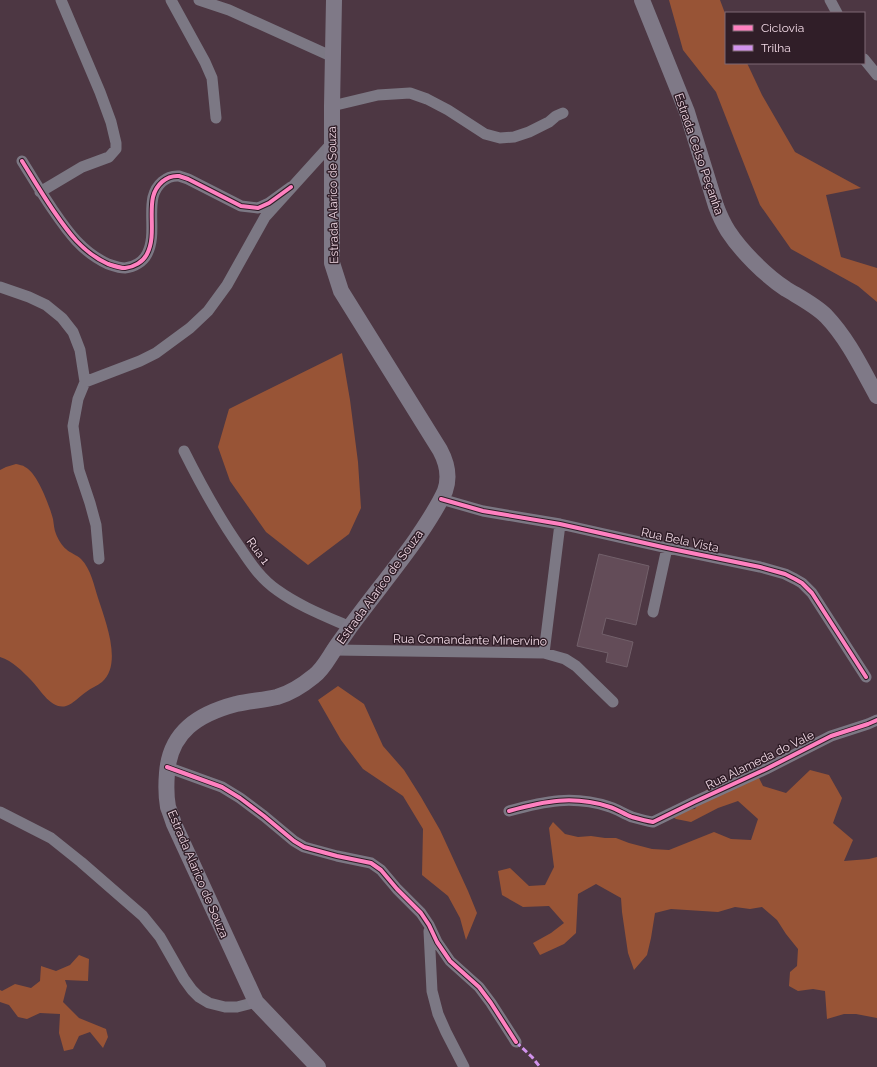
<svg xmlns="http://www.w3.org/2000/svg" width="877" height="1067" font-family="Raleway,sans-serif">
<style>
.forest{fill:#985436}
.building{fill:#634c58;stroke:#72606a}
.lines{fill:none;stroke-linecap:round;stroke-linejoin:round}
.minor{stroke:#7c7884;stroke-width:11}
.secondary{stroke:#7f7987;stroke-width:16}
.quiet{stroke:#d193ec;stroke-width:3;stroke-dasharray:6 3;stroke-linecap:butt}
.cycleway-casing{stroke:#301e28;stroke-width:6}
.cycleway{stroke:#ff80c0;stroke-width:4}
.labels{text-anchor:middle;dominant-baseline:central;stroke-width:3;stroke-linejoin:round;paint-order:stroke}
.street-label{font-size:12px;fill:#f2dae6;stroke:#301e28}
</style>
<rect width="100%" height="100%" fill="#4d3743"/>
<path class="forest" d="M669,0H720L726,16V63H747L762,95L795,152L861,188L826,195L841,257L877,268V302L858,286L791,249L760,205L716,92L683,50Z
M342,353L350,400L358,462L361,508L349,534L308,565L266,532L230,481L218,447L229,409Z
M16,464C19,465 23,465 25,467C37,472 50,507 53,519C54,525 54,529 56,534C58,539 62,546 66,549C70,553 77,555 81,559C91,569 94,586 98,598C105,620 123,664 102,682C97,686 91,688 86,692C81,695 73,704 66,706C51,710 40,689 31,680C22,671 13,661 0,657V470L6,467Z
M338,686L364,704L383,746L404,770L421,797L440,830L468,891L477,913L466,940L460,918L448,896L422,875L423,829L403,796L363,769L341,740L318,700Z
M810,770L829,775L842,798L833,823L853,840L844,861L869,859L877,857V1018L856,1014H844L827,1019L825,991L813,989L798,991L789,986L790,972L797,966L798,949L786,934L777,920L762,907L750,909L735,907L718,912L671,909L655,913L651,938L647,955L634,970L628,953L622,912L621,898L596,884L578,894L576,933L564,944L540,955L533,943L551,933L564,923L549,906L523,907L502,895L498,871L510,868L529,886L545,885L554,867L549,828L553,822L565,834L578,837L591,836L605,838H616L629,843L652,849L669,850L714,832L731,839L751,840L758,819L738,801L718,808L691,822L676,819L664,811L695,809L706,790L724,784L742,773L756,772L763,786L786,793Z
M79,955L89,959L88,981L65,980L67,986L63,1002L79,1018L106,1029L108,1037L103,1048L90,1032L79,1036L73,1049L64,1051L59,1033L60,1014L40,1013L27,1019L18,1017L9,1005L0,1002V990L2,991L15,984L31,988L40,981L41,966L56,971L70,965Z"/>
<path class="building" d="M599,554L649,566L636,625L606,618L602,634L633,642L627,667L606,662L608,653L577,646Z"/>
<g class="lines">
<path class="minor" d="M171,0L205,62L212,78L216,118
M199,0L229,10L333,57
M830,0L837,13
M864,59L877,75
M332,106L378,95L410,93L427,99L448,110L485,134L500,138L514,137L529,132L549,122L556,116L563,113
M22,161C32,177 42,194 53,210C68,232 82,252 108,264C114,266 119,268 125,268C134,267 143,262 147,254C156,237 149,215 153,197C156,185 166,175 179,176C182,177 185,178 188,179L241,206L258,208L269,203L291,187
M40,192L82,167L109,157L116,149V143L111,122L100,92L61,0
M0,287L29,297L46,305L62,318L73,332L80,350L85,382L78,399L73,426L79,470L90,503L96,525L99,559
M85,382L140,361L156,353L190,328L208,311L227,285L265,217L332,143
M184,451C201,485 219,518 241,549C251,564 261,579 277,590C299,606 325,616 350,627
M441,499L483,511L560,524L667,548L760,567L785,574L795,579L802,583L812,593L866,677
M653,612L667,548
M334,650L544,653L565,659L576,666L613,702
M544,653L560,524
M167,767L222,787L240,798L264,816L294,841L304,847L337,856L371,863L381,870L397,889L421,913L429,925L437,942L450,961L479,987L491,1003L516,1042
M509,811C545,801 573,795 610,807C617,809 624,814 632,817C639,819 646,821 653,822L694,802L766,769L831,736L868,724L877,720
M0,812L51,838L81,862L143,916L160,937L184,979L192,990L199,997L209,1003L225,1007H237L256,1002
M429,931L432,991L438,1014L446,1032L464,1067"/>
<path class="secondary" d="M642,0L687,112L716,206C719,214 723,223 728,231C741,251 765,275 786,289C799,297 815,305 826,316C848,339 862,369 877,396
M318,1067L256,1002L174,824C172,818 170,812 168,807C166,796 166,785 167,773C170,732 198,714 236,704C249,701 264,700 277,697C291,693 303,685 314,676C323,669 328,659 334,650C339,642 345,635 350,627C372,597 396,568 417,538C427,523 438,507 445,491C450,477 447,463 440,450L341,291L332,263V106L334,0"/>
<path class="quiet" d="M516,1042L532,1057L540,1067"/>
<g class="cycleway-casing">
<path id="cycleway" d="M22,161C32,177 42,194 53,210C68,232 82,252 108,264C114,266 119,268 125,268C134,267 143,262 147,254C156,237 149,215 153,197C156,185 166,175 179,176C182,177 185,178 188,179L241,206L258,208L269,203L291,187
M441,499L483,511L560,524L667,548L760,567L785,574L795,579L802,583L812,593L866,677
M167,767L222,787L240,798L264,816L294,841L304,847L337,856L371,863L381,870L397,889L421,913L429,925L437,942L450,961L479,987L491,1003L516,1042
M509,811C545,801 573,795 610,807C617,809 624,814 632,817C639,819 646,821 653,822L694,802L766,769L831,736L868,724L877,720"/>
</g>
<use href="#cycleway" class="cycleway"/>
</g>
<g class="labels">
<g class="street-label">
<text transform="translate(699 154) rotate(71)">Estrada Celso Peçanha</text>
<text transform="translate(333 195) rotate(-91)">Estrada Alarico de Souza</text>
<text transform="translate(680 540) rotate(12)">Rua Bela Vista</text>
<text transform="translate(258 551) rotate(54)">Rua 1</text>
<text transform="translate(380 587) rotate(-54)">Estrada Alarico de Souza</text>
<text transform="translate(470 640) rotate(1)">Rua Comandante Minervino</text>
<text transform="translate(760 760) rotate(-26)">Rua Alameda do Vale</text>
<text transform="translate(198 874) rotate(67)">Estrada Alarico de Souza</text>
</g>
</g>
<rect x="725" y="12" width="140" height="52" fill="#301e28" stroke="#7e6974"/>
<rect x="733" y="25" width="20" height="6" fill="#ff80c0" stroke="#7e6974"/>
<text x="761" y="32" font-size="12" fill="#f2dae6">Ciclovia</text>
<rect x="733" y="45" width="20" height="6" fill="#d193ec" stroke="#7e6974"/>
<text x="761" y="52" font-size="12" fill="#f2dae6">Trilha</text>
</svg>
